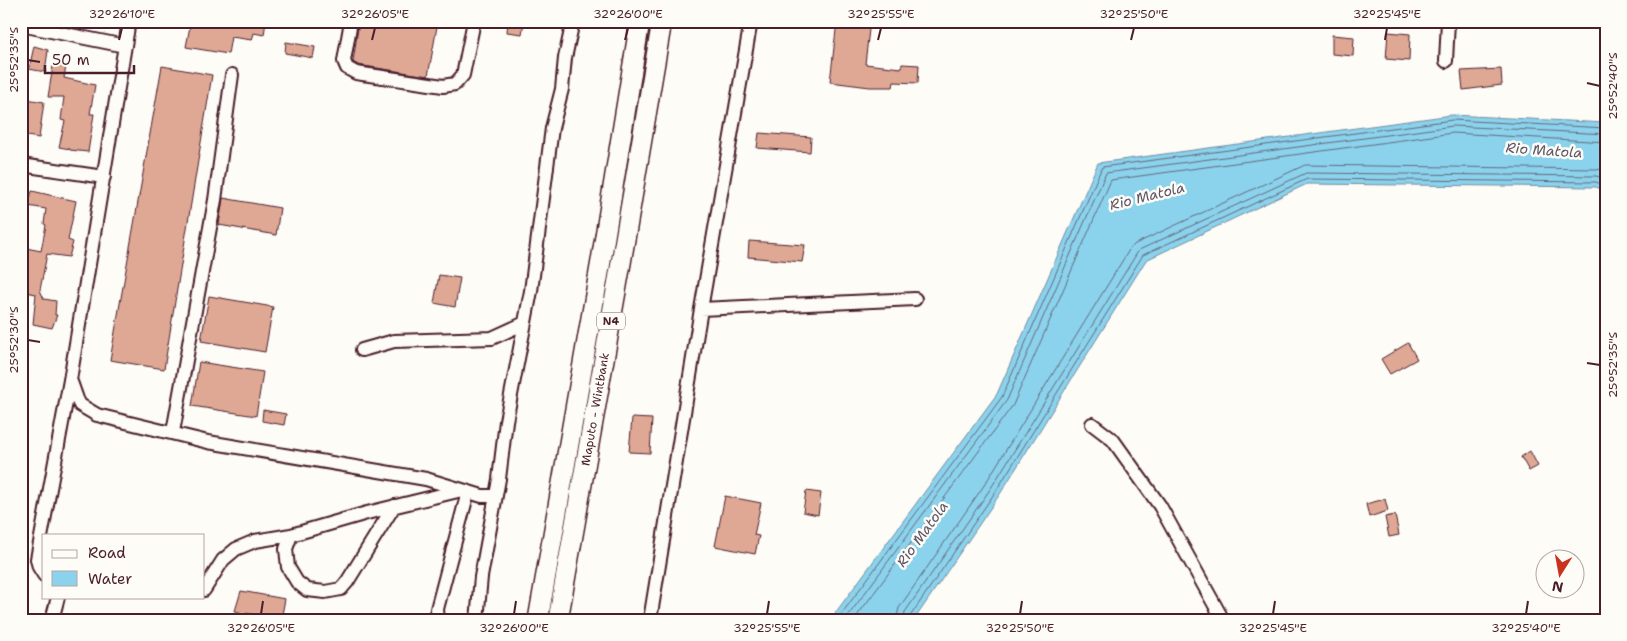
<svg xmlns="http://www.w3.org/2000/svg" width="1627" height="641" font-family="'Shantell Sans',sans-serif">
<style>
.water{fill:#8bd3ed;stroke:#718b9f}
.lines{fill:none;stroke-linecap:round;stroke-linejoin:round}
.shore{stroke:#646779;stroke-width:1}
.building{fill:#dfa895;stroke:#4a1f2b}
.minor-casing{stroke:#4a1f2b;stroke-width:16}
.highway-casing{stroke:#4a1f2b;stroke-width:22}
.minor{stroke:#fdfcf7;stroke-width:12}
.highway{stroke:#fdfcf7;stroke-width:19}
.ticks{fill:none;stroke:#4a1f2b;stroke-width:2}
.labels{text-anchor:middle;dominant-baseline:central;stroke-width:5;stroke-linejoin:round;paint-order:stroke}
.shield{fill:#fdfcf7;stroke:#806168;stroke-width:1}
.shield-label{font-size:11px;font-weight:bold;fill:#4a1f2b}
.street-label{font-size:12px;fill:#4a1f2b;stroke:#fdfcf7}
.water-label{font-size:14px;font-style:italic;fill:#5e5565;stroke:#fdfcf7}
.neatline{fill:none;stroke:#4a1f2b;stroke-width:2}
.ticks-label{font-size:12px;text-anchor:middle;fill:#4a1f2b}
</style>
<rect width="100%" height="100%" fill="#fdfcf7"/>
<filter id="ink" filterUnits="userSpaceOnUse"><feTurbulence type="fractalNoise" baseFrequency=".02" numOctaves="2"/><feDisplacementMap in="SourceGraphic" scale="10" xChannelSelector="R" yChannelSelector="G"/><feConvolveMatrix kernelMatrix="1 2 1 2 8 2 1 2 1" color-interpolation-filters="sRGB"/></filter>
<g filter="url(#ink)">
<path class="water" d="M1452,115L1606,123V191L1596,187L1307,184L1146,260L1000,494L914,620H830L997,394L1098,163Z"/>
<g class="lines">
<path class="shore" d="M837,620L1002,397L1102,167L1452,120L1606,128
M845,620L1007,400L1106,173L1453,126L1606,134
M854,620L1013,405L1111,180L1453,133L1606,142
M896,620L899,608L985,484L1129,250L1135,244L1305,165L1596,169L1606,171
M903,620L905,612L991,488L1139,250L1306,173L1596,176L1606,179
M910,620L911,615L996,491L1143,255L1307,179L1596,182L1606,186"/>
</g>
<path class="building" d="M191,21H266L264,35L254,33L252,40L231,37L228,54L186,47Z
M359,21H438L428,76L358,65L353,62Z
M508,21L524,22L522,34L507,32Z
M837,21H870L865,64L901,68L902,64L919,65L918,83L894,82L893,87H870L830,82Z
M1388,32L1410,34L1409,61L1386,59Z
M1332,35L1354,37L1353,56L1332,54Z
M286,42L315,47L313,58L285,53Z
M34,46L48,50L45,72L29,69Z
M53,66H66L64,78L95,85L90,114H94L88,152L70,150V149L59,147L65,121L61,120L64,97H48Z
M162,66L212,75L164,369L110,360Z
M1501,69L1502,85L1463,90L1461,71Z
M21,98L44,102L39,138L21,135Z
M759,133L811,137L810,152L757,148Z
M32,191L76,201L68,240L73,242L69,257L47,254L40,290L44,299L56,301L55,315H57L52,328L33,324L36,294L21,291V247L41,251L46,225L44,224L46,209L28,206Z
M223,198L280,208L276,235L219,225Z
M749,241L805,245L802,262L748,257Z
M439,275L460,278L455,307L434,303Z
M209,296L273,307L265,352L201,341Z
M1408,343L1417,359L1390,374L1381,359Z
M199,362L263,372L256,416L192,406Z
M263,410L286,414L284,425L262,421Z
M632,418L652,419L650,453L629,452Z
M1530,451L1538,466L1529,471L1521,457Z
M806,491L821,493L818,515L803,512Z
M725,496L761,503L754,535L759,536L755,554L715,546Z
M1385,499L1388,511L1369,517L1366,504Z
M1395,515L1399,535L1389,537L1385,517Z
M241,591L285,599L281,620L235,611Z"/>
<g class="lines">
<g class="minor-casing">
<path id="minor" d="M351,21L344,61L347,68L356,73L443,86L455,84L463,75L474,21
M21,25L125,46
M1446,61L1448,21
M21,165L104,177
M701,309L915,299
M362,350L394,341L492,338L525,323
M71,382L77,399L80,405L97,415L208,442L426,479L482,496H496
M1092,424L1113,440L1160,506L1223,620
M173,432L215,200L232,75
M291,535L286,549L288,567L297,582L307,590L325,592L341,589L347,582L394,506
M44,575L39,567L37,559L70,380L129,21
M204,590L223,560L236,549L255,541L291,535L367,513L462,490
M52,620L58,597
M438,620L437,609L468,492
M477,620L481,577L499,479L506,421L531,291L552,128L562,89L565,58L573,21
M650,620L701,309L751,21"/>
</g>
<g class="highway-casing">
<g id="highway">
<path d="M538,620L601,261L640,21"/>
<path id="s1" d="M558,620L621,263L662,21"/>
</g>
</g>
<use href="#minor" class="minor"/>
<use href="#highway" class="highway"/>
</g>
</g>
<path class="ticks" d="M119,40L122,28M372,40L375,28M625,40L628,28M878,40L881,28M1131,40L1134,28M1385,40L1387,28M28,60L40,62M1587,83L1600,86M28,340L40,342M1587,363L1600,365M261,614L263,601M514,614L516,601M767,614L769,601M1020,614L1022,601M1273,614L1275,601M1526,614L1528,601"/>
<g class="labels">
<rect class="shield" x="597" y="312.5" width="28" height="17" rx="4"/>
<g class="shield-label">
<text x="611" y="321">N4</text>
</g>
<g class="street-label">
<text stroke="none"><textPath href="#s1" startOffset="214">Maputo - Wintbank</textPath></text>
</g>
<g class="water-label">
<text transform="translate(1544 150) rotate(4)">Rio Matola</text>
<text transform="translate(1147 196) rotate(-14)">Rio Matola</text>
<text transform="translate(922 534) rotate(-54)">Rio Matola</text>
</g>
</g>
<rect width="1627" height="641" fill="none" stroke="#fdfcf7" stroke-width="55"/>
<rect x="42" y="534" width="162" height="65" fill="#fdfcf7" stroke="#b5a4a5"/>
<rect x="52" y="550" width="25" height="8" fill="#fdfcf7" stroke="#b5a4a5"/>
<text x="88" y="558" font-size="15" fill="#4a1f2b">Road</text>
<rect x="52" y="571" width="25" height="15" fill="#8bd3ed" stroke="#b5a4a5"/>
<text x="88" y="584" font-size="15" fill="#4a1f2b">Water</text>
<g transform="translate(1560 574) rotate(191)"><circle r="24" fill="#fdfcf7" stroke="#b5a4a5"/>
<path d="M0-4L9 19L0 12L-9 19Z" fill="#c8321e"/>
<text y="-8" font-size="14" font-weight="bold" text-anchor="middle" fill="#4a1f2b">N</text>
</g>
<path d="M45 65v8h89v-8" fill="none" stroke="#4a1f2b" stroke-width="2.5"/>
<text x="52" y="65" font-size="15" fill="#4a1f2b" stroke="#fdfcf7" stroke-width="4" paint-order="stroke">50 m</text>
<rect x="28" y="28" width="1572" height="586" class="neatline"/>
<g class="ticks-label">
<text x="122" y="18">32°26'10"E</text>
<text x="375" y="18">32°26'05"E</text>
<text x="628" y="18">32°26'00"E</text>
<text x="881" y="18">32°25'55"E</text>
<text x="1134" y="18">32°25'50"E</text>
<text x="1387" y="18">32°25'45"E</text>
<text transform="translate(14 60) rotate(-90)" y="4">25°52'35"S</text>
<text transform="translate(1613 86) rotate(-90)" y="4">25°52'40"S</text>
<text transform="translate(14 340) rotate(-90)" y="4">25°52'30"S</text>
<text transform="translate(1613 365) rotate(-90)" y="4">25°52'35"S</text>
<text x="261" y="632">32°26'05"E</text>
<text x="514" y="632">32°26'00"E</text>
<text x="767" y="632">32°25'55"E</text>
<text x="1020" y="632">32°25'50"E</text>
<text x="1273" y="632">32°25'45"E</text>
<text x="1526" y="632">32°25'40"E</text>
</g>
</svg>
